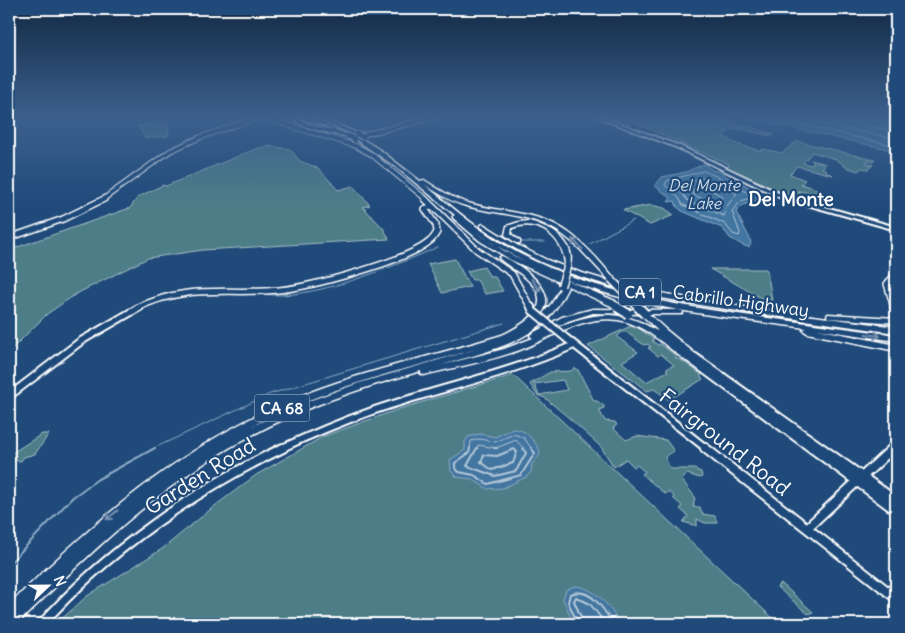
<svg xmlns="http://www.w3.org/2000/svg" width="905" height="633" font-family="Delius,sans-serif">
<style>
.green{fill:#4e7e88;stroke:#a6bec4;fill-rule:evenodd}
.water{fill:#4375a0;stroke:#8eacc6}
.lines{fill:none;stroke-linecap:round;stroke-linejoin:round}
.shore-far1{stroke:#b4c8d9;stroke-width:1}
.shore{stroke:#b4c8d9;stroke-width:2}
.stream-far1{stroke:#8eacc6;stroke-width:1}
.stream{stroke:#8eacc6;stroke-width:2}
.secondary-far3-casing{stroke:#fff;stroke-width:6}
.secondary-far2-casing{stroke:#fff;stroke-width:8}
.secondary-far1-casing{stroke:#fff;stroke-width:10}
.secondary-casing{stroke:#fff;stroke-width:12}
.primary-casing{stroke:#fff;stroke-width:4}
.highway-casing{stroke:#fff;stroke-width:3}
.secondary-far3{stroke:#1f4a7a;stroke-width:4}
.secondary-far2{stroke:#1f4a7a;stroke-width:5}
.secondary-far1{stroke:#1f4a7a;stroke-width:6}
.secondary{stroke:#1f4a7a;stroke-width:8}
.primary{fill:#1f4a7a;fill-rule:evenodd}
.highway{fill:#1f4a7a;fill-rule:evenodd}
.secondary-bridge-casing{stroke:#fff;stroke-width:10;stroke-linecap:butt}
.highway-bridge-far2-casing{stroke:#fff;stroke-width:8;stroke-linecap:butt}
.highway-bridge-far1-casing{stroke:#fff;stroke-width:9;stroke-linecap:butt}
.highway-bridge-casing{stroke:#fff;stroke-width:12;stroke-linecap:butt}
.secondary-bridge{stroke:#1f4a7a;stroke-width:6}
.highway-bridge-far2{stroke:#1f4a7a;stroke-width:5}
.highway-bridge-far1{stroke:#1f4a7a;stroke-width:6}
.highway-bridge{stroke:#1f4a7a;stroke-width:8}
.oneway{stroke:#7992af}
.labels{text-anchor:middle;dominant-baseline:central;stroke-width:4.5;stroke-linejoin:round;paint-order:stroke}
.far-water-label{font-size:16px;font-style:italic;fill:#d0dce7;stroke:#1f4a7a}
.shield{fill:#1f4a7a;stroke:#bcc9d7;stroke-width:1}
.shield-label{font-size:16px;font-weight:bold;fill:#fff}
.street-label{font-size:18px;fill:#fff;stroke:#1f4a7a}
.far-district-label{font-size:19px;font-weight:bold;fill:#fff;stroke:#1f4a7a}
.near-street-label{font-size:21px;fill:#fff;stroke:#1f4a7a}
</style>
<rect width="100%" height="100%" fill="#1f4a7a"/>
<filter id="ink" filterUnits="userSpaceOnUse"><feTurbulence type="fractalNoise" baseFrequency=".02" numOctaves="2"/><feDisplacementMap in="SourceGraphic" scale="10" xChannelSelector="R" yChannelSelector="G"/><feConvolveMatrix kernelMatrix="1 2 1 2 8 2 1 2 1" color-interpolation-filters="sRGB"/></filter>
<g filter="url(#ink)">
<path class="green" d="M608,118H717L774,134L771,136L735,128L722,135L734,143L760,151L763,149L782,153L797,141L875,160L873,162L867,161L866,163L873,165L868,169L862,168L858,171L846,167L836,159L812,152L803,163L811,165L814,163L811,160L826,164L822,168L827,170L826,172L833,175L797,166L790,174L805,180L801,184L817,189V193L797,191L800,193L799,198L767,187L727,168L729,164L633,122L624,125Z
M167,121L169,132L168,136L145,138L138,126Z
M267,146L290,149L300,161L318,168L338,190L353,186L370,205L363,207L384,229L389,239L203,250L148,258L76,294L47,314L9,352V250L130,208L138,197L163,185L166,186L253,150Z
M651,205L664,208L674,215L650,225L623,210Z
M455,259L470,287L442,293L428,264Z
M484,267L490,277H495L503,291L485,294L477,280H472L467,271Z
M710,269H765L767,270L772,300L761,298Z
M631,326L634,328L637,327L654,339L652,341L658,345L660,344L677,356L675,358L681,360L702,375L700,376L703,379L669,400L654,389L647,391L588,346ZM622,332H626L644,345L647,344L651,347L648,348L658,356L661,354L674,365L666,369L668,371L646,382L622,362L638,352L617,337Z
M574,368L578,370L594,401H597L604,406V408L599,410L605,421L615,422L617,425L613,428L626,440L637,436L666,440L674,451L665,457L670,469H694L701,472L702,477L700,478L687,474L682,480L695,497L693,507H700L702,514L715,516L717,523H705L697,519V526L683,522L688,516L680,509L682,506L673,498L674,496L669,492L665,494L642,474L645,472L637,465L634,467L626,459L614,467L601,447L569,418L545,398L537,395L530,384L550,372L571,371ZM563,380L567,390L539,395L534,384Z
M513,375L779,624H56L87,596L162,549L216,505L256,475L324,436L399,409Z
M42,434H49L35,454L24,457L21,461L9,460V457L12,453Z
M781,583L813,612L808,614L777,587Z"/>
<path class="water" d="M747,118H896V151Z
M704,164L712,170L722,172L727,177L740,182L763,196L761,199L743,205L736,212L750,239L751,244L749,247L744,246L730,238L722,228L682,211L677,207L675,201L668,202L671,198L655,186L662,177L686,172Z
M513,429C527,429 534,441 540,451L539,456L532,464L531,472L526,477L503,488L488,489L472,479L457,477L451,471L450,460L465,450V442L468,437L480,434L495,437Z
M575,586C594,587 612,607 619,624H574L563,599L566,590Z"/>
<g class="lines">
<path class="shore-far1" d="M770,118L896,146
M797,118L896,139
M833,118L896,132
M704,171L738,186L750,195V198L741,201L732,211L740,233L739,236L733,234L725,224L683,205L679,198L665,185L667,181Z
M704,178L737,193L727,206L724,216L688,201L678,188L679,185Z
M703,186L722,196L719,205L693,195V190Z
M470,449L471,441L480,439L495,442L514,434L524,438L532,449
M477,449L478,445L496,448L516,440L524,449"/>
<path class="shore" d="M470,448L469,453L455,463V468L459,472L474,475L488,484L521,475L535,453L531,448
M477,448L467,466L495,476L516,471L526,453L523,448
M494,448H497
M514,449L517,452L513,463L492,470L481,462L484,455L497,456Z
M578,624L568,602L570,594C590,586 604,609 613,624
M584,624L574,601L576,597L590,604L606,624"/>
<path class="stream-far1" d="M782,133L783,131
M159,155L190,138L223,127
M146,166L155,158
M97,200L111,192
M520,242H545
M590,244L634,220
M223,294H249
M263,294C309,302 395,266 438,247
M152,449L270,394L504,323"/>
<path class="stream" d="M9,564L73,497L98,479L155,448"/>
<g class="secondary-far3-casing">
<path id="secondary-far3" d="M265,118L356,146L371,154L427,200
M357,136L433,118
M102,200L170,151L201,137L256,118"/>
</g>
<g class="secondary-far2-casing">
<path id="secondary-far2" d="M425,199L477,250L512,274L531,308
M9,238L63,219L104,199
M137,308C187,283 227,295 279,290C310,287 408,261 430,241C433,239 435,235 437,232L436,225L425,209L432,206
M894,308L887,284L896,274"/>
</g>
<g class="secondary-far1-casing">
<path id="secondary-far1" d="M531,307L533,311
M894,307L896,313
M567,339L707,449
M9,396L81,341L140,307
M280,449C310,435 341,422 372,411C439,388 509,374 574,345
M892,449L896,445"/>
</g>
<g class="secondary-casing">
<path id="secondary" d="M705,448L896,598
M807,528L893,448
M42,624C104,553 198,488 283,448"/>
</g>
<g class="primary-casing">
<path id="primary" d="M600,118H605L680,146L783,195L896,227V230L779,197L678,148Z
M692,354H696L896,496V514L893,513L687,361L686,359L687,357H691V356Z"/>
</g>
<g class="highway-casing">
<path id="highway" d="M292,118C298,118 304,123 311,125C324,129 339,129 350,136L348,137C330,132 307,131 292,118Z
M299,118H305L325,123L320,120L324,119L359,134L355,135L327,123L325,125Z
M355,137H359L380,150L420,181L424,180C438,189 452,198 468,203C498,212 531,211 558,226C580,238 599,260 614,279L611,281L609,280C591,262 575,240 552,228C526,214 495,214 466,206C451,202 438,193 425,185C455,210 485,236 520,254C599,295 689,308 776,319C816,324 856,330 896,335V341L817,329L896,345V351L807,333L803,330L806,328C724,317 639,309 562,278L615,301L616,303L612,305H609L511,260L480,241L453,218V216L455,215L396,167L355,139ZM474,230L493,244L524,261C506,253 489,242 474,230Z
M529,221C549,226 576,241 570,265L568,266L565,264C563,237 538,218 512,228L511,234L520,241V243H516L505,235L507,226L519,222Z
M483,224L515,244L547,260L579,272L612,282L645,290L714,303L896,327V333C851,327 806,320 761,314C687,304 613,292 543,263C521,253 501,240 481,227V225Z
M502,256C516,262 545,282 546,299C547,306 543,312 539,318L552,303L562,285H566L568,287C562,299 556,310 547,319C520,346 477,354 442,365L504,349L533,338L530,336L531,334L562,317L593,309L682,310L683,312L682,314H649L665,329L698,356L697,358L693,359L692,361H686C666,346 644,324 618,320C582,315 552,338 520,350C489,361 456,367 424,375L421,374V371C360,388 300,408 245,439C158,486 87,556 17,624H9V605C92,523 180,447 288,401C357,372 431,357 502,335C523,325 556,307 529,281C520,272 509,267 500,259L499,258L500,257ZM593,313L641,314L658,331C651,329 646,324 640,322C607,308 580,317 549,331L568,321ZM480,348L359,383L300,404L252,426C323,388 403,370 480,348Z
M828,314L896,318V323L831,318H828L827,316Z"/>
</g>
<use href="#secondary-far3" class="secondary-far3"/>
<use href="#secondary-far2" class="secondary-far2"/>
<use href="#secondary-far1" class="secondary-far1"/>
<use href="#secondary" class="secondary"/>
<use href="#primary" class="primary"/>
<use href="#highway" class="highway"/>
<g class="secondary-bridge-casing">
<path id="secondary-bridge" d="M533,311L567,339"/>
</g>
<g class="highway-bridge-far2-casing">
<path id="highway-bridge-far2" d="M357,134L363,137
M348,136L354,139"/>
</g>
<g class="highway-bridge-far1-casing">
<path id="highway-bridge-far1" d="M611,279L639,308
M561,286L568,264
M612,303L619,308"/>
</g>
<g class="highway-bridge-casing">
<path id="highway-bridge" d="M617,307L628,314
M638,307L645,314"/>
</g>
<use href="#secondary-bridge" class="secondary-bridge"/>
<use href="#highway-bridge-far2" class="highway-bridge-far2"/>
<use href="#highway-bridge-far1" class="highway-bridge-far1"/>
<use href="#highway-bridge" class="highway-bridge"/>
</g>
<defs><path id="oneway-shaft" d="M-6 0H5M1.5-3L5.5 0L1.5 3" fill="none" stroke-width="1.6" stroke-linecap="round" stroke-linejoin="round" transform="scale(1.25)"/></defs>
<g class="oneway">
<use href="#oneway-shaft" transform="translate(577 244) rotate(-135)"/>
<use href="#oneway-shaft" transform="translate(536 285) rotate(54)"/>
<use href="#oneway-shaft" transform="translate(873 335) rotate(8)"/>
<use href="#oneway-shaft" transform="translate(112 515) rotate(141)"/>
</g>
</g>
<linearGradient id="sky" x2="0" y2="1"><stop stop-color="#112943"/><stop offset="0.57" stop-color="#3c608d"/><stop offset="1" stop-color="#3c608d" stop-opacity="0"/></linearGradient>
<rect width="905" height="206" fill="url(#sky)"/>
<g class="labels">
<g class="far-water-label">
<text x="704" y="185">Del Monte<tspan x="704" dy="18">Lake</tspan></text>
</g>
<g class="shield">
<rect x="619" y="278.5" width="42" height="27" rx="4"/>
<rect x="254.5" y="394.5" width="55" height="27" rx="4"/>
</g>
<g class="shield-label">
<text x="640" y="292">CA 1</text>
<text x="282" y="408">CA 68</text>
</g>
<g class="street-label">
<text transform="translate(741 301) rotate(8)">Cabrillo Highway</text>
</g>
<g class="far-district-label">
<text x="791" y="199">Del Monte</text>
</g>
<g class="near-street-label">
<text transform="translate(725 442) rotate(38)">Fairground Road</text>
<text transform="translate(200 476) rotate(-32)">Garden Road</text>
</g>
</g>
<rect width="905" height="633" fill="none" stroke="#1f4a7a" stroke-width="30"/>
<rect x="15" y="15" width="875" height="603" fill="none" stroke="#fff" stroke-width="2" filter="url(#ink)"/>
<g transform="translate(48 586) rotate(68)" stroke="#1f4a7a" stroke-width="4" paint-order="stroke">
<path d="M0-4L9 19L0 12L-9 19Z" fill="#ffffff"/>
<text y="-8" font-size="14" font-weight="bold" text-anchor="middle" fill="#ffffff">N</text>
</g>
</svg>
